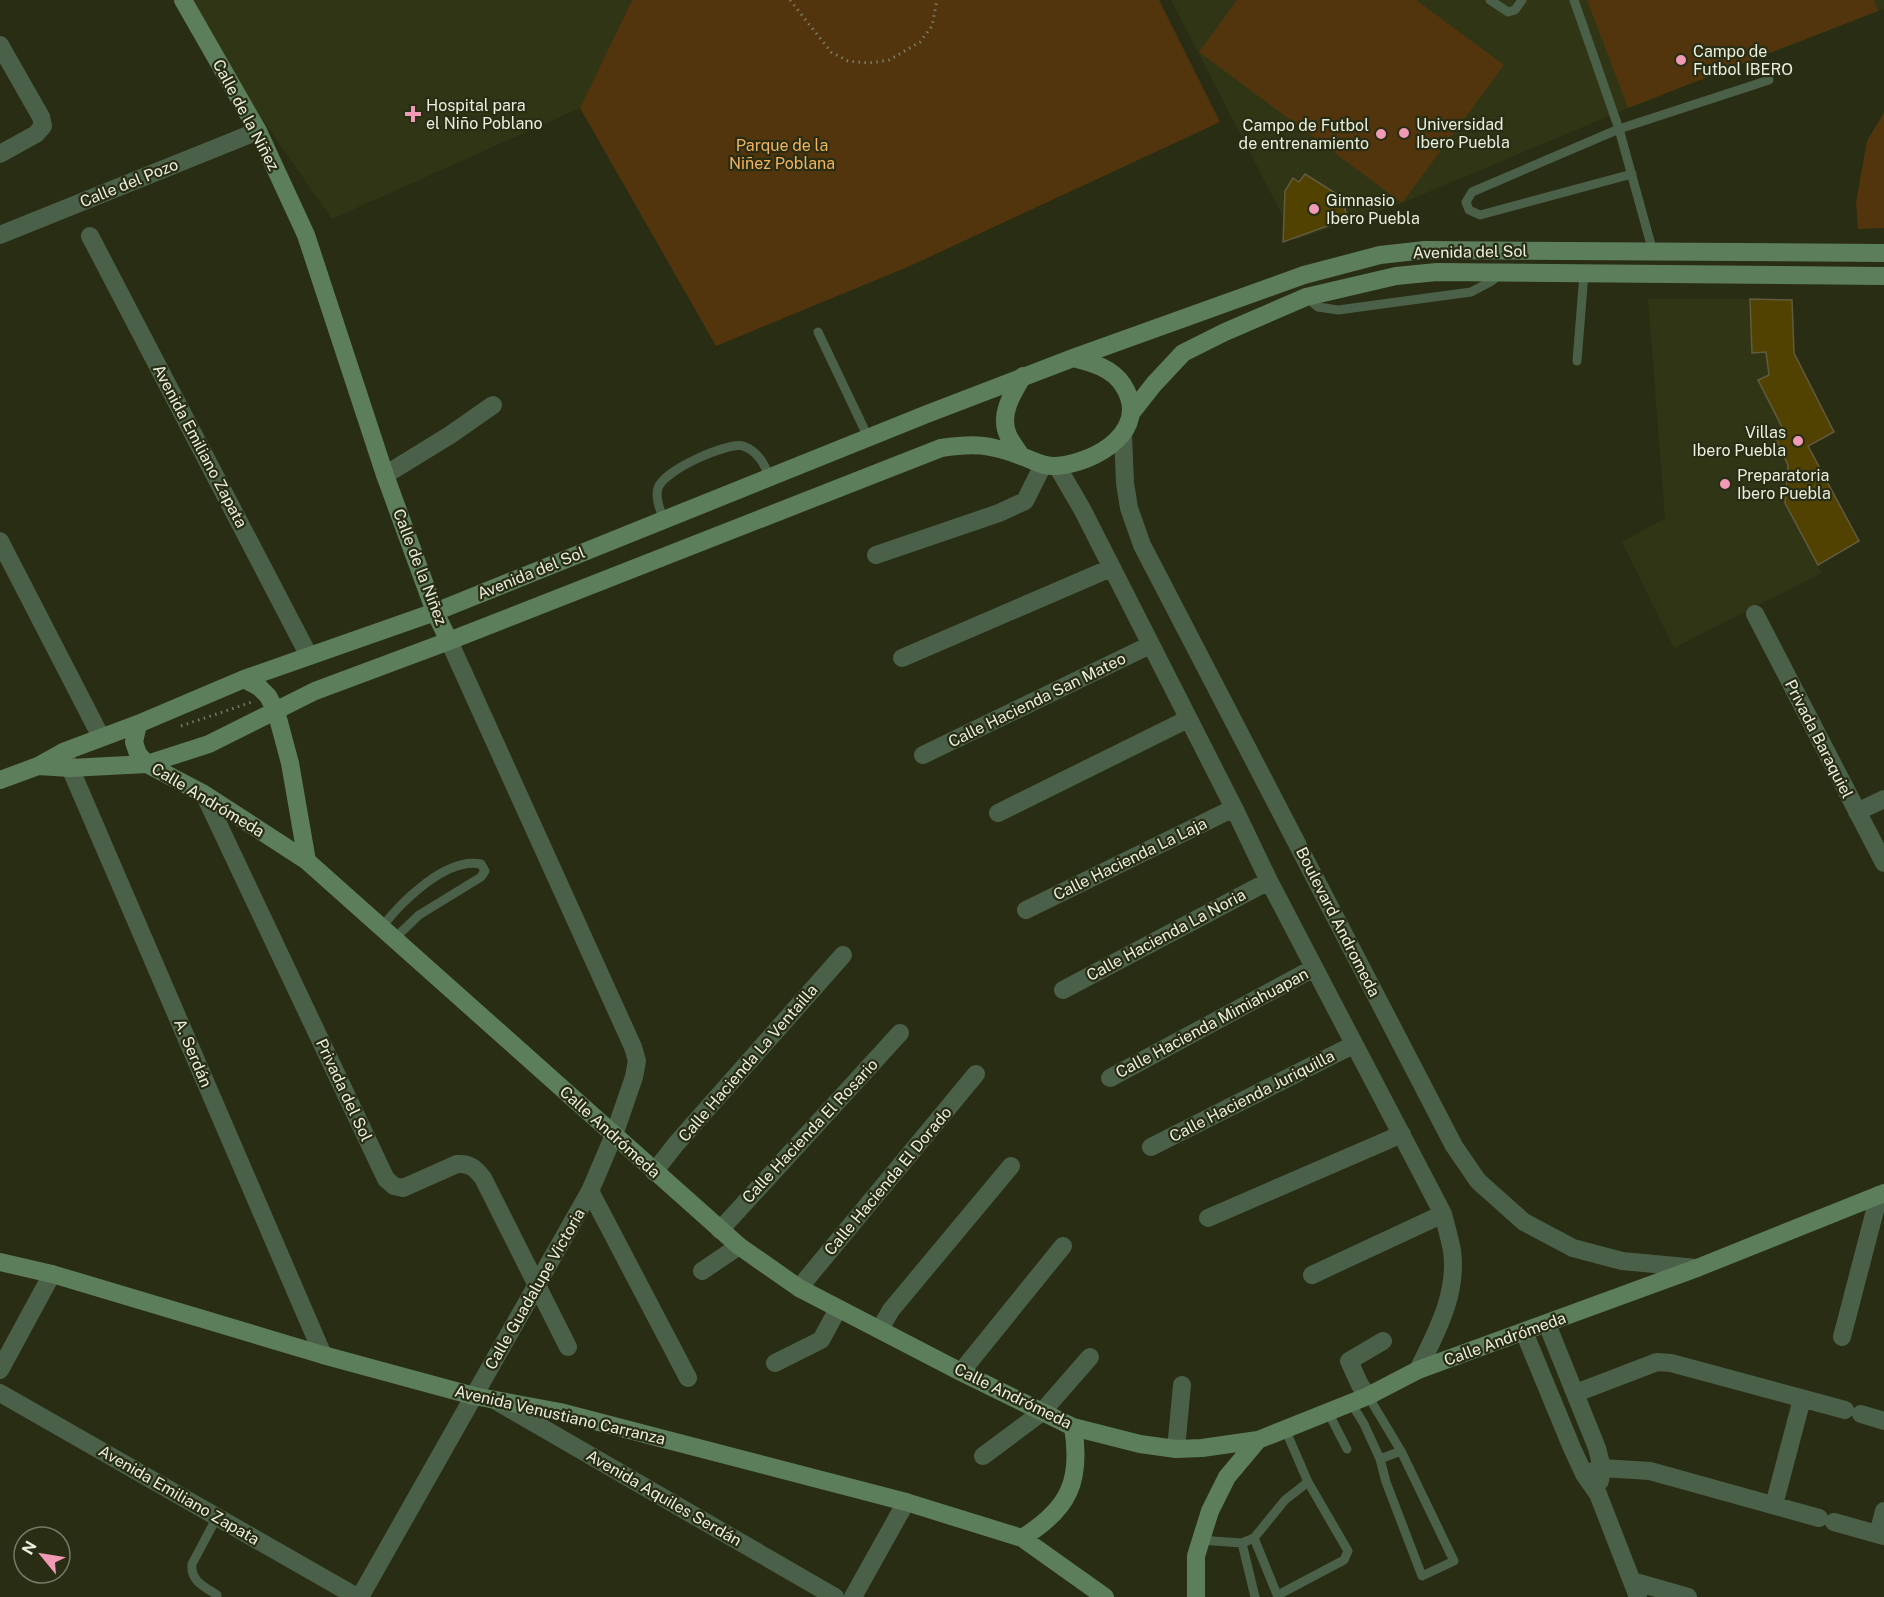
<svg xmlns="http://www.w3.org/2000/svg" width="1884" height="1597" font-family="'Public Sans',sans-serif">
<style>
.built{fill:#303615}
.green{fill:#52350c}
.building{fill:#514201;stroke:#625a3f;stroke-width:1.5}
.lines{fill:none;stroke-linecap:round;stroke-linejoin:round}
.path{stroke:#767b65;stroke-width:3;stroke-dasharray:1.5 4.5;stroke-linecap:butt}
.lane{stroke:#4b6049;stroke-width:9}
.street{stroke:#4b6049;stroke-width:18}
.secondary{stroke:#5d7e5a;stroke-width:18}
.poi-dot{fill:#f09ab5;stroke:#282d13;stroke-width:2}
.labels{text-anchor:middle;dominant-baseline:central;stroke-width:4.5;stroke-linejoin:round;paint-order:stroke}
.poi-label{font-size:16px;fill:#eaeede;stroke:#282d13;text-anchor:start}
.street-label{font-size:16px;fill:#eaeede;stroke:#282d13}
.park-label{font-size:16px;fill:#f5b25d;stroke:#282d13}
</style>
<rect width="100%" height="100%" fill="#282d13"/>
<path class="built" d="M188,0H632L580,108L332,219L262,119Z
M1171,0H1884V9L1628,108L1402,203L1295,240Z
M1648,299H1750L1752,353L1766,352L1769,375L1758,380L1784,431L1774,435L1788,465L1785,503L1822,573L1674,648L1622,542L1665,518Z"/>
<path class="green" d="M632,0H1159L1220,122L910,266L716,346L580,108Z
M1237,0H1416L1504,65L1402,203L1199,52Z
M1587,0H1874L1878,11L1628,108Z
M1884,112V228L1858,229L1856,202L1867,141Z"/>
<path class="building" d="M1305,174L1343,198L1347,219L1283,242L1285,191L1293,178L1299,182Z
M1750,299L1792,300L1794,353L1834,432L1808,446L1859,541L1818,565L1785,503L1788,465L1774,435L1784,431L1758,380L1769,375L1766,352L1752,353Z"/>
<g class="lines">
<path class="path" d="M790,0L831,52L848,61L869,63L889,60L920,42L932,26L937,0
M181,726L252,702"/>
<path class="lane" d="M1490,0L1508,12L1515,10L1522,0
M1574,0L1619,129L1653,252
M1632,174L1480,215L1469,210L1466,202L1472,192L1619,129L1769,80
M1306,297L1318,307L1338,310L1471,292L1490,282L1501,274
M818,332L868,437
M1577,361L1584,274
M664,520C660,510 655,498 658,488C664,470 727,442 743,446C758,451 764,464 770,477
M382,927C401,902 446,857 481,864L485,871L481,877L419,915L394,939
M1351,1403L1364,1424L1380,1459L1386,1482L1422,1576L1454,1561L1401,1451L1368,1396
M1328,1412L1347,1449
M1380,1459L1401,1451
M1254,1538L1278,1597
M1199,1540L1242,1543
M217,1595C205,1587 190,1581 192,1564L217,1517
M1278,1595L1344,1560L1348,1551L1308,1482L1285,1429
M1255,1597L1242,1543L1254,1538L1285,1500L1308,1482"/>
<path class="street" d="M0,45L41,117L43,126L36,134L0,154
M0,235L258,131
M90,236L309,656
M1123,435L1125,483L1129,508L1142,545L1454,1146L1478,1181L1524,1222L1573,1248L1622,1261L1697,1268
M1057,466L1082,509L1234,808L1269,881L1443,1214C1446,1226 1450,1239 1452,1251C1458,1294 1436,1333 1418,1370
M385,475L450,435L493,405
M0,541L101,737
M876,555L999,513L1025,501L1043,465
M1755,614L1884,863
M902,658L1111,568
M923,755L1150,645
M65,756L323,1355
M204,794L386,1179L394,1186L403,1188L457,1164C470,1163 475,1168 483,1178L568,1347
M1857,812L1884,799
M998,813L1188,719
M1026,910L1234,808
M1063,990L1269,881
M1110,1078L1314,968
M1151,1147L1353,1045
M654,1172L676,1144L843,955
M590,1191L688,1378
M1208,1218L1402,1134
M720,1230L900,1033
M702,1271L739,1246
M1312,1275L1443,1214
M799,1288L976,1074
M1547,1324L1597,1448L1602,1468L1600,1481
M880,1329L891,1310L1011,1166
M1524,1332L1572,1448L1584,1474L1598,1494L1638,1597
M1842,1337L1879,1195
M775,1363L821,1340L838,1309
M0,1370L52,1274
M961,1372L1063,1246
M0,1393L357,1597
M1576,1393L1657,1362L1671,1363L1845,1410
M1368,1396L1360,1385L1349,1361L1383,1341
M496,1401L835,1597
M1861,1414L1884,1421
M1176,1449L1182,1385
M983,1456L1042,1412L1090,1357
M1584,1474L1602,1468L1650,1471L1819,1518
M1774,1505L1802,1399
M1834,1522L1884,1536
M1878,1534L1884,1511
M1632,1581L1688,1597
M360,1597L590,1191L614,1135L634,1077L637,1061L633,1047L449,641
M853,1597L906,1502"/>
<path class="secondary" d="M183,0L258,131L306,235L385,475L435,612L449,641
M1132,412L1154,384L1183,353L1225,332L1306,297L1396,276L1437,272L1884,276
M1021,456C1017,449 1011,442 1008,435C999,415 1012,394 1023,376
M244,679L259,687L268,696L276,711L290,763L307,861
M138,724L134,742L138,754L147,764L204,794L307,861L739,1246L799,1288L961,1372L1073,1427L1140,1444L1176,1449L1202,1448L1258,1440L1368,1396L1418,1370L1697,1268L1884,1193
M38,766L70,768L147,764L209,744L315,691L449,641L941,448C974,443 989,444 1021,456C1033,460 1043,467 1056,466C1096,463 1152,430 1123,385C1112,368 1093,363 1073,358
M0,780L38,766L63,752L138,724L244,679L435,612L927,414L1073,358L1304,275L1380,255L1425,250L1884,253
M0,1262L52,1274L323,1355L474,1396L560,1412L906,1502L1022,1538L1105,1597
M1022,1538C1069,1509 1082,1481 1073,1427
M1196,1597V1556L1210,1511L1227,1477L1258,1440"/>
</g>
<g class="poi-dot">
<circle cx="1681" cy="60" r="6"/>
<path d="M410 105h6v6h6v6h-6v6h-6v-6h-6v-6h6z"/>
<circle cx="1404" cy="133" r="6"/>
<circle cx="1381" cy="134" r="6"/>
<circle cx="1314" cy="209" r="6"/>
<circle cx="1798" cy="441" r="6"/>
<circle cx="1725" cy="484" r="6"/>
</g>
<g class="labels">
<g class="poi-label">
<text x="1693" y="51">Campo de<tspan x="1693" dy="18">Futbol IBERO</tspan></text>
<text x="426" y="105">Hospital para<tspan x="426" dy="18">el Niño Poblano</tspan></text>
<text x="1416" y="124">Universidad<tspan x="1416" dy="18">Ibero Puebla</tspan></text>
<text x="1369" y="125" text-anchor="end">Campo de Futbol<tspan x="1369" dy="18">de entrenamiento</tspan></text>
<text x="1326" y="200">Gimnasio<tspan x="1326" dy="18">Ibero Puebla</tspan></text>
<text x="1786" y="432" text-anchor="end">Villas<tspan x="1786" dy="18">Ibero Puebla</tspan></text>
<text x="1737" y="475">Preparatoria<tspan x="1737" dy="18">Ibero Puebla</tspan></text>
</g>
<g class="street-label">
<text transform="translate(246 115) rotate(62)">Calle de la Niñez</text>
<text transform="translate(129 183) rotate(-22)">Calle del Pozo</text>
<text transform="translate(1470 252) rotate(-1)">Avenida del Sol</text>
<text transform="translate(200 446) rotate(62)">Avenida Emiliano Zapata</text>
<text transform="translate(420 567) rotate(69)">Calle de la Niñez</text>
<text transform="translate(531 573) rotate(-22)">Avenida del Sol</text>
<text transform="translate(1037 700) rotate(-26)">Calle Hacienda San Mateo</text>
<text transform="translate(1819 739) rotate(63)">Privada Baraquiel</text>
<text transform="translate(208 800) rotate(31)">Calle Andrómeda</text>
<text transform="translate(1130 859) rotate(-26)">Calle Hacienda La Laja</text>
<text transform="translate(1338 922) rotate(63)">Boulevard Andromeda</text>
<text transform="translate(1166 935) rotate(-28)">Calle Hacienda La Noria</text>
<text transform="translate(1212 1023) rotate(-28)">Calle Hacienda Mimiahuapan</text>
<text transform="translate(193 1053) rotate(67)">A. Serdán</text>
<text transform="translate(748 1063) rotate(-49)">Calle Hacienda La Ventailla</text>
<text transform="translate(344 1090) rotate(65)">Privada del Sol</text>
<text transform="translate(1252 1096) rotate(-27)">Calle Hacienda Juriquilla</text>
<text transform="translate(810 1131) rotate(-47)">Calle Hacienda El Rosario</text>
<text transform="translate(610 1132) rotate(42)">Calle Andrómeda</text>
<text transform="translate(888 1181) rotate(-50)">Calle Hacienda El Dorado</text>
<text transform="translate(535 1289) rotate(-60)">Calle Guadalupe Victoria</text>
<text transform="translate(1505 1339) rotate(-20)">Calle Andrómeda</text>
<text transform="translate(1013 1396) rotate(26)">Calle Andrómeda</text>
<text transform="translate(560 1415) rotate(13)">Avenida Venustiano Carranza</text>
<text transform="translate(179 1495) rotate(30)">Avenida Emiliano Zapata</text>
<text transform="translate(664 1498) rotate(30)">Avenida Aquiles Serdán</text>
</g>
<g class="park-label">
<text x="782" y="145">Parque de la<tspan x="782" dy="18">Niñez Poblana</tspan></text>
</g>
</g>
<g transform="translate(42 1555) rotate(300)"><circle r="28" fill="#282d13" stroke="#767a64" stroke-width="1.5"/>
<path d="M0-4.5L10 22L0 15L-10 22Z" fill="#f09ab5"/>
<text y="-9" font-size="16" font-weight="bold" text-anchor="middle" fill="#eaeede">N</text>
</g>
</svg>
